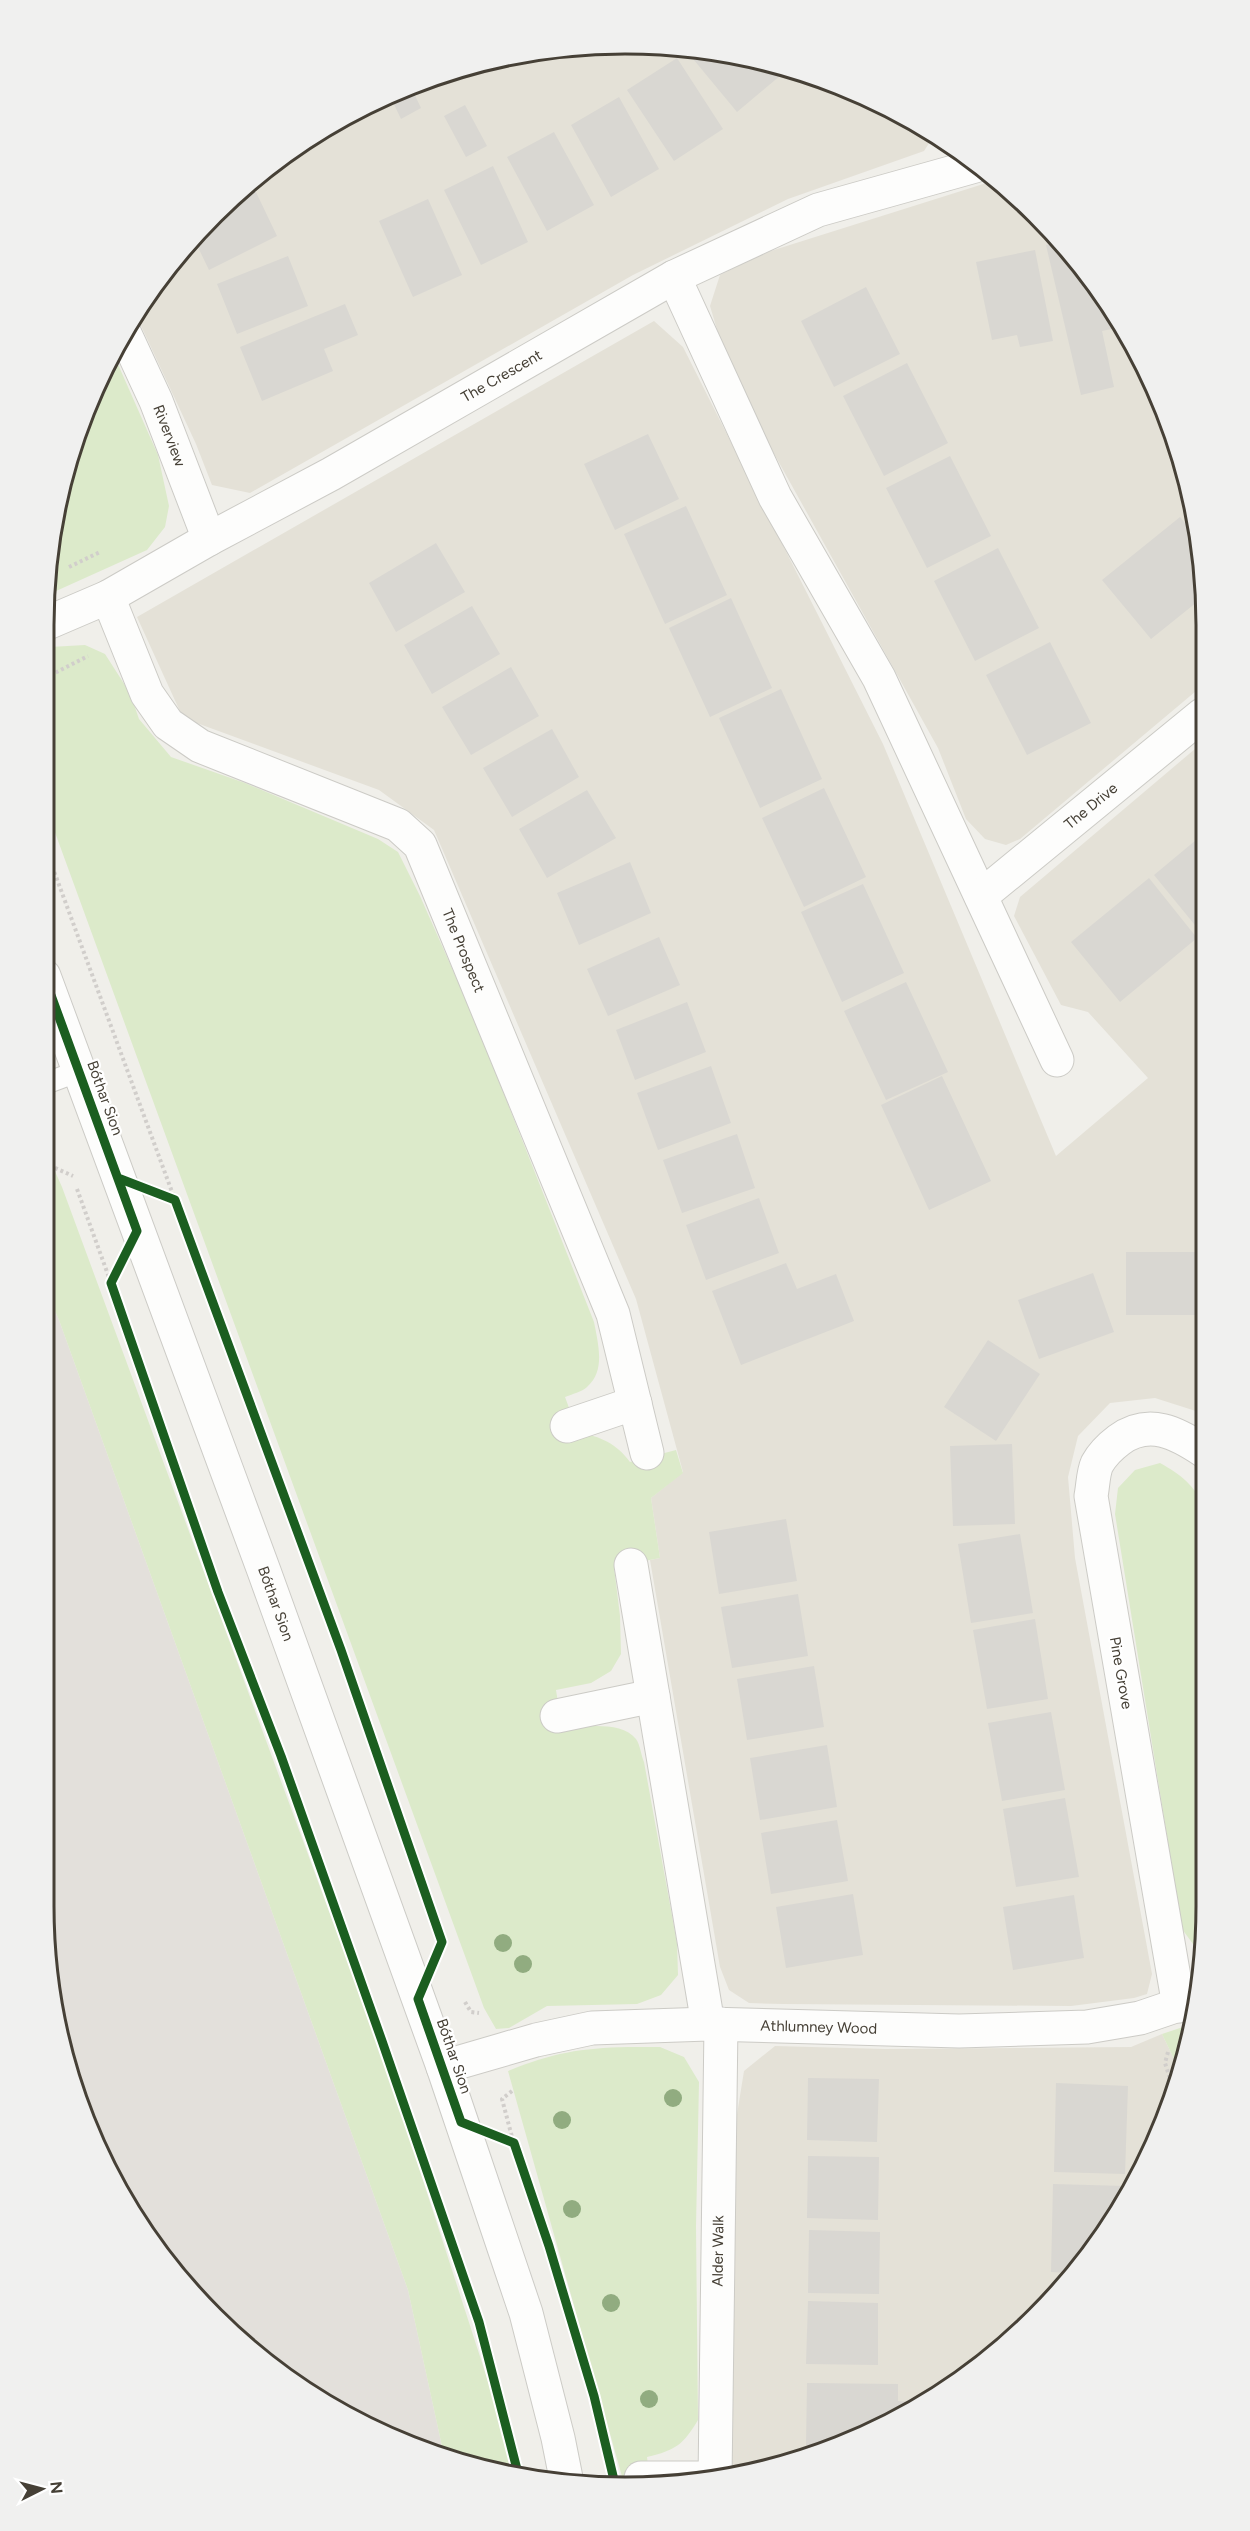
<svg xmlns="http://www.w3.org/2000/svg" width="1250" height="2531" font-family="Figtree,sans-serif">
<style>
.residential{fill:#e4e1d7}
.industrial{fill:#e3e0db}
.green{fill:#dceaca}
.building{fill:#d9d7d2}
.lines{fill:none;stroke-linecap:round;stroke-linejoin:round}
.service-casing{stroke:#cccbc6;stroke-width:23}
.minor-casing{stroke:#cccbc6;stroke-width:35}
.tertiary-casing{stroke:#cccbc6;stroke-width:35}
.path{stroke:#d1cecb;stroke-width:4;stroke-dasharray:3 3;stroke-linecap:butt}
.service{stroke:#fdfdfc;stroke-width:21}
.minor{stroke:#fdfdfc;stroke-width:33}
.tertiary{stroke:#fdfdfc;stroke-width:33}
.cycleway-casing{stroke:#fff;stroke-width:13}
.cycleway{stroke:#1b5e20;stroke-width:9}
.tree{fill:#91ac80}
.labels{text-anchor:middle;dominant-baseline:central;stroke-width:4.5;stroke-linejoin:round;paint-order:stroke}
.street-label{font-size:15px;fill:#464036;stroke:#fff}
.rim{fill:none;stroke:#464036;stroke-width:3}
</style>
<rect width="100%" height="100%" fill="#f0efea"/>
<path class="residential" d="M663,45L775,63L882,103L933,137L924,151L788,199L633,275L250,493L212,485L196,444L136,315L163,271L241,188L334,122L438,74L549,49Z
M996,180L1008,188L1108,302L1176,438L1202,549V686L1020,839L1006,845L985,839L966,819L938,748L767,441L721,343L710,306L720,275L761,254Z
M654,321L683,347L883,744L1056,1156L1148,1078L1088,1012L1061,1005L1014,916L1020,897L1202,743L1204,1416L1202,1413L1155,1398L1110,1403L1078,1436L1068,1477L1075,1558L1152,1974L1147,1994L1134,1998L1071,2006L783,2004L749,2003L729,1990L720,1967L650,1560L660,1558L651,1498L683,1472L636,1299L434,830L379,790L183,718L137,617Z
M1162,2034L1174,2059L1179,2076L1147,2163L1036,2317L882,2427L812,2457L732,2475L734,2133L744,2071L775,2046L885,2049L1131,2047Z"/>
<path class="industrial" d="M44,1286L59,1320L408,2290L443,2451L334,2409L241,2343L164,2260L74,2093L44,1906Z"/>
<path class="green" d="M113,353L158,455L169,506L165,527L147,550L45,596L63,475L103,368Z
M85,645L105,654L130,693L139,719L171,757L245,783L378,839L398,852L420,896L474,1018L594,1322C598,1343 606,1371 587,1387C582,1392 572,1394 565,1397L578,1432C601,1437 616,1443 630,1462L676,1450L683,1473L651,1498L660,1558L614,1567L620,1616L621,1654L611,1671L591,1683L556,1690L562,1728C582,1727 621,1720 636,1739C640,1744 641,1755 644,1762L677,1943L678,1975L661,1995L637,2004L547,2006L509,2028L496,2029L484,2008L45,805V649L50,647Z
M44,1147L62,1187L386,2066L519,2477L511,2476L443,2451L408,2290L59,1320L44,1286Z
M1160,1463C1180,1474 1195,1485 1204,1508V1952L1193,1944L1182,1929L1115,1514L1118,1488L1135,1470Z
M1192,2024L1187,2056L1179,2076L1174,2059L1162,2034Z
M628,2047H660L684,2057L699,2082L696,2226L698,2420C683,2445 676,2450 647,2457L650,2481L623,2480L508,2071C552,2053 581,2048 628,2047Z"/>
<path class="building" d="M684,48L770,62L781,75L737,112Z
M677,58L723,129L674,161L627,90Z
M411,87L421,108L401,119L390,96Z
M619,97L659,169L611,197L571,125Z
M465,105L487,146L466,157L444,116Z
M554,132L594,205L547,231L507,157Z
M493,166L528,242L481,265L444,190Z
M254,188L277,236L209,270L194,239L232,198Z
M428,199L462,275L413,297L379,221Z
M1056,243L1108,302L1121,327L1102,331L1114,387L1081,395L1046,245Z
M1035,250L1053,341L1020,347L1017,335L992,340L976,262Z
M288,256L308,306L237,334L217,284Z
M866,287L900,354L834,387L801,321Z
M345,304L358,335L324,349L333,371L262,401L240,347Z
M907,363L948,443L884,476L843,396Z
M648,434L679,499L615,530L584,464Z
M950,456L991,536L927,568L886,488Z
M686,506L727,595L665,624L624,534Z
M1192,508L1195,522L1197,531L1184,514Z
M1180,517L1200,541L1202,598L1151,639L1102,580Z
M436,543L465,592L396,632L369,583Z
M998,548L1039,628L975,661L934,581Z
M731,598L772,688L710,717L669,628Z
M472,606L500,654L432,694L404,645Z
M1050,642L1091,723L1027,755L986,675Z
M511,667L539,716L471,755L442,707Z
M781,689L822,779L760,808L719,718Z
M552,729L579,777L512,817L483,768Z
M824,788L866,877L804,907L762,818Z
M587,790L616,838L547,878L519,829Z
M1202,835V856L1203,935L1154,875Z
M630,862L651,913L579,945L557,893Z
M1149,878L1197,938L1120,1002L1071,942Z
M863,884L904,973L842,1002L801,912Z
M659,937L680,985L608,1016L587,969Z
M906,982L948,1072L886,1100L844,1011Z
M687,1002L706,1052L635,1080L616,1030Z
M711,1066L731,1123L658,1150L637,1093Z
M942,1076L991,1181L929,1210L881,1105Z
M737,1134L755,1188L682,1213L663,1160Z
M759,1198L779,1253L706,1280L686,1225Z
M1126,1252H1203L1204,1315H1126Z
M786,1263L797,1289L836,1274L854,1321L741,1365L712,1291Z
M1093,1273L1114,1332L1039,1359L1018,1300Z
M988,1340L1040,1374L996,1441L944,1407Z
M1012,1444L1015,1524L953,1526L950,1446Z
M786,1519L797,1581L719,1594L709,1532Z
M1020,1534L1033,1613L971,1623L958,1544Z
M798,1594L808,1656L732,1668L721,1607Z
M1035,1619L1048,1699L987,1709L973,1630Z
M814,1666L824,1727L747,1740L737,1679Z
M1051,1712L1065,1790L1002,1801L988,1723Z
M827,1745L837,1807L760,1820L750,1758Z
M1065,1798L1079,1877L1016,1887L1003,1809Z
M837,1820L848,1881L771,1894L761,1833Z
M853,1894L863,1955L786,1968L776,1907Z
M1074,1895L1084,1958L1013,1970L1003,1907Z
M808,2078L879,2079L877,2142L807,2140Z
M1056,2083L1128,2086L1125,2174L1054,2172Z
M808,2156L879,2157L878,2220L807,2218Z
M1053,2184L1125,2186V2194L1068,2273L1051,2272Z
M809,2230L880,2232L879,2294L808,2293Z
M1052,2282L1061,2283L1051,2296Z
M808,2301L878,2303V2365L806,2364Z
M807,2383L898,2384V2401L911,2402V2407L882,2427L838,2446L806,2445Z"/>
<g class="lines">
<g class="service-casing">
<path id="service" d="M44,1084L79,1071"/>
</g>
<g class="minor-casing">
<g id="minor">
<path d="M674,277L775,497L879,678L1057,1060"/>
<path id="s1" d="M125,334L156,401L209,539"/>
<path id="s2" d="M108,597L147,694L168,724L200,746L398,825L420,845L613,1314L647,1453"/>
<path id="s3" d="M45,624L108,597L209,539L331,474L674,277L818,210L975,166"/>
<path id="s4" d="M981,896L1202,715"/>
<path d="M567,1426L635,1403"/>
<path d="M631,1565L708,2024"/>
<path d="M557,1716L653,1696"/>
<path d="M1179,2006L1091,1496C1093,1486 1093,1473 1097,1464C1102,1455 1111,1446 1119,1440C1149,1418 1177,1433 1204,1451"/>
<path id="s5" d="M443,2067L536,2040L592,2028L708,2024L959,2031L1087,2027L1140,2018L1196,1999"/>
<path d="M641,2478H715"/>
<path id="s6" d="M715,2479L721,2024"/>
</g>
</g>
<g class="tertiary-casing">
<g id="tertiary">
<path id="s7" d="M44,976L264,1571L443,2067L526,2313L558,2438L566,2478"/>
</g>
</g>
<path class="path" d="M69,567L100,552
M45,678L88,656
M44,844L175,1200
M44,1163L73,1176
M77,1189L111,1283
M465,2002L471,2012L479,2013
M1168,2052L1165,2063L1174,2091
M512,2091L502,2099L512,2137"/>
<use href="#service" class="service"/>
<use href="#minor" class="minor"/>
<use href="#tertiary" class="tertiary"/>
<g class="cycleway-casing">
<path id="cycleway" d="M44,976L137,1231L111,1283L218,1592L281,1756L382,2041L479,2322L519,2477
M118,1178L175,1200L341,1650L442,1942L418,1999L461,2122L514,2143L549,2246L594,2396L614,2480"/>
</g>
<use href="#cycleway" class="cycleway"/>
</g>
<g class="tree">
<circle cx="503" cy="1943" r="9"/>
<circle cx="523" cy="1964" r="9"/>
<circle cx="673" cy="2098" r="9"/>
<circle cx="562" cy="2120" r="9"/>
<circle cx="572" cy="2209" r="9"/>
<circle cx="611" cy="2303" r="9"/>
<circle cx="649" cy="2399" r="9"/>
</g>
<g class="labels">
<g class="street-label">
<text stroke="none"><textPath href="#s3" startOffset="520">The Crescent</textPath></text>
<text stroke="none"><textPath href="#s1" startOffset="111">Riverview</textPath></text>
<text stroke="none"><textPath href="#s4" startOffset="142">The Drive</textPath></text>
<text stroke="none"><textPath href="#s2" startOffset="537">The Prospect</textPath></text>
<text transform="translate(105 1098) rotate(70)">Bóthar Sion</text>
<text stroke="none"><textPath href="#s7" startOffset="669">Bóthar Sion</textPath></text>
<text transform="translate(1121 1673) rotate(80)">Pine Grove</text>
<text stroke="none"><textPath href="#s5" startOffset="381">Athlumney Wood</textPath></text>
<text transform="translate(454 2056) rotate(71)">Bóthar Sion</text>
<text stroke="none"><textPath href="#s6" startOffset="228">Alder Walk</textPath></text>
</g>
</g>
<path d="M0 0H1250V2531H0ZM625 54H625A571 571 0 0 1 1196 625V1906A571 571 0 0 1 625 2477H625A571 571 0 0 1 54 1906V625A571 571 0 0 1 625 54Z" fill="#f0f0ef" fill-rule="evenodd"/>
<path class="rim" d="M625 54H625A571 571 0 0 1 1196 625V1906A571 571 0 0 1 625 2477H625A571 571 0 0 1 54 1906V625A571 571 0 0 1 625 54Z"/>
<g transform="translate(42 2489) rotate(84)" stroke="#ffffff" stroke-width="4.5" paint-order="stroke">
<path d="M0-4.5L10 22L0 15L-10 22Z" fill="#464036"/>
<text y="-9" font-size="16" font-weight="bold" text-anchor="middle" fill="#464036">N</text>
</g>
</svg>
